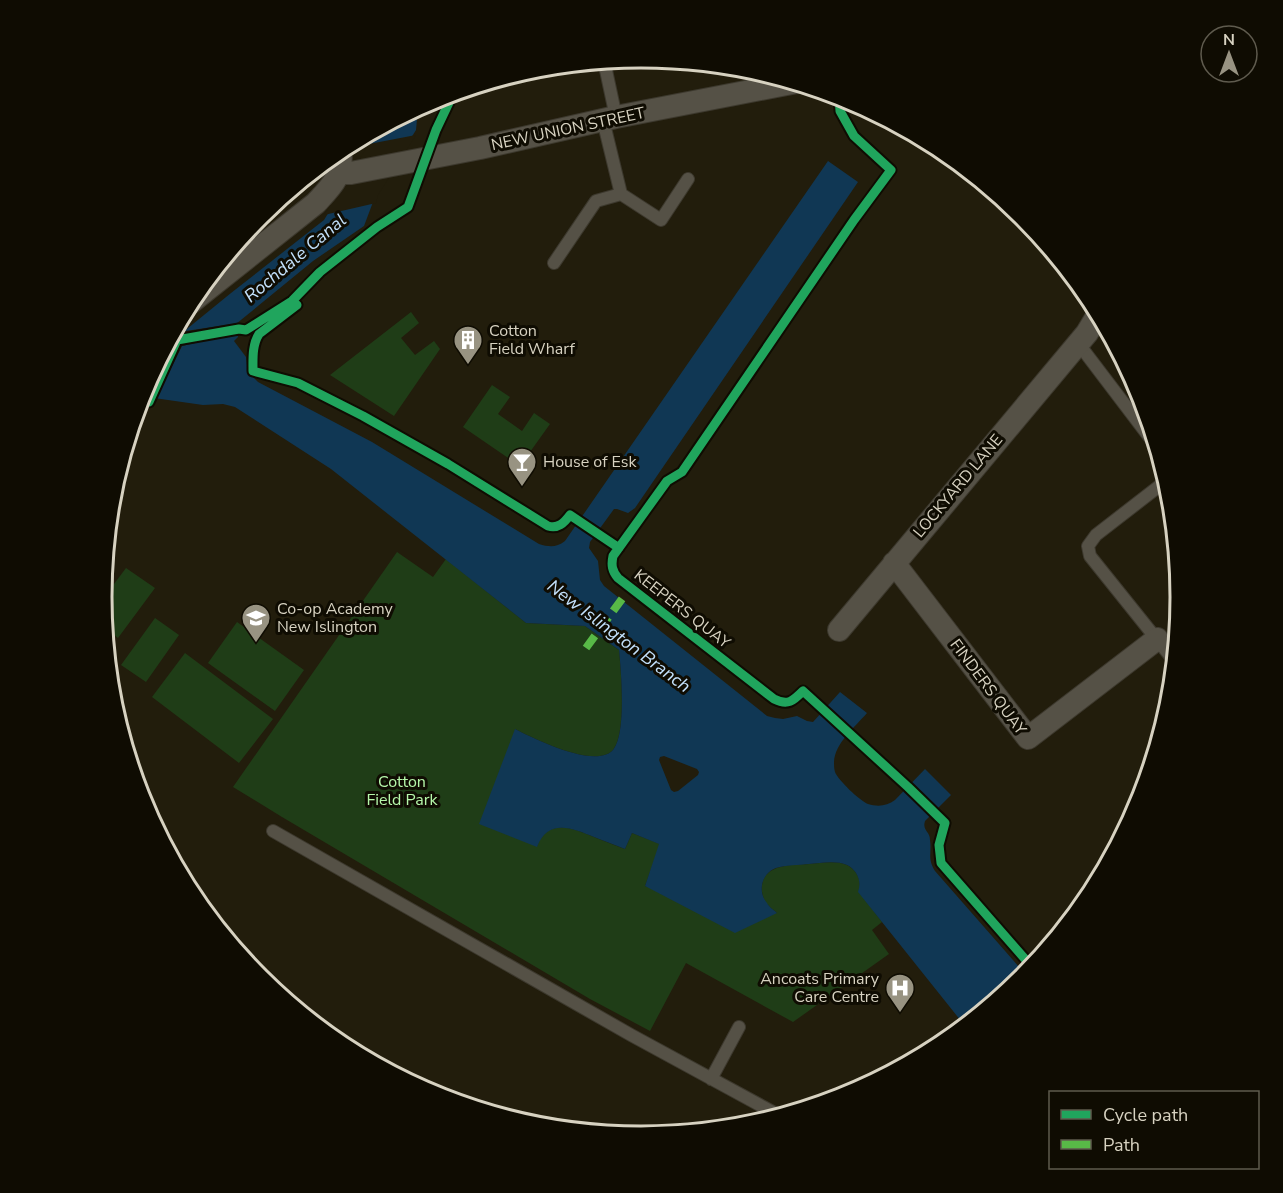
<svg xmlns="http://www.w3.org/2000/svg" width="1283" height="1193" font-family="'Nunito Sans',sans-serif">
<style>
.green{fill:#1f3d17}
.water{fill:#103754;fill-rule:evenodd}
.pier{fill:#221d0c}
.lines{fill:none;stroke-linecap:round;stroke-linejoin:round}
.lane-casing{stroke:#3d392e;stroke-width:14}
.street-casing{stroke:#3d392e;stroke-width:24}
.lane{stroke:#555146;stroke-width:12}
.street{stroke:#555146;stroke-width:22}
.quiet{stroke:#58b947;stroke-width:8;stroke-dasharray:15 8;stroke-linecap:butt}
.cycleway-casing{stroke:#0f0c02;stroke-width:13}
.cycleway{stroke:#20a55d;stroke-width:9}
.labels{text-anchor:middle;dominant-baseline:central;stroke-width:6;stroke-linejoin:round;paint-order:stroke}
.street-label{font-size:16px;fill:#d7d2c1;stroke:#0f0c02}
.poi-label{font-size:16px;fill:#d7d2c1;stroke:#0f0c02;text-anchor:start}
.park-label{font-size:16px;fill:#b6f8aa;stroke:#0f0c02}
.water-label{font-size:18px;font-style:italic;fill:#c3e1fc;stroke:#0f0c02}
.rim{fill:none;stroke:#d7d2c1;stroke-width:3}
</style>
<rect width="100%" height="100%" fill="#221d0c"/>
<path class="green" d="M411,312L419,323L401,338L415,355L434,341L440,349L394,416L330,375Z
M492,385L510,397L498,414L522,431L534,413L550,424L520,466L463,427Z
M397,552L433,577L446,559L526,623L585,626L619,650C621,670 627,737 612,751C593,768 535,739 515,729L537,846C548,818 572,828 594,837C604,841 614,845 625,849L632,833L660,844L645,886L777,913C774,910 769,907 766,903C763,898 761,891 762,885C765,864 792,865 809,864C820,863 836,860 847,865C857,870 862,881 859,892L882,922L872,930L889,954L793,1022L686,963L650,1031L590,999L282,817L233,787Z
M126,568L155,588L118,638L105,628L102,600Z
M155,618L179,635L146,682L121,665Z
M237,622L304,670L275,711L208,663Z
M185,653L273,719L239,763L152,697Z"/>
<path class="water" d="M439,97L430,110L422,112L417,119L416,130L376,194L364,226L313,261L236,324L238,337L234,341L246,357L248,372L258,382L372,442L539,544C549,547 556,548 565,541L828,161L858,182L635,508L628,513L617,509H614L590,542L589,548L598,561L600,580L604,586L767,716L775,718L783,719L797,716L807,721L813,722L840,692L867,713C855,727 835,743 834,762C834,765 834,769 835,772C838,780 860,801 868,804C878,807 887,806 895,800L925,769L951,795L925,821C922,831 930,831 930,840C932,853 927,858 935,871L1026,975L965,1026L858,892C862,881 857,870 847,865C836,860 820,863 809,864C799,865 786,865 776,868C762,873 757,891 767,903C769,907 774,910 777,913L735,933L645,886L659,844L632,833L625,849C615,845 604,841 594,837C572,828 548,818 537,847L479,824L515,729C535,739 593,768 612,751C627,737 621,670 619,650L585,626L526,623L331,469L235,407L223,404L203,405L147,397L139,404L143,390L166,346L231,293L324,220L381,127ZM664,756L697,769L699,772L698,775L678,791L674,792L671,790L659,760L660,757Z"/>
<path class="pier" d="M416,135L378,195L376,203L324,215L369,144Z
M239,323V333L182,346L156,399L145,398L161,356L170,339L179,332Z
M825,704L853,729L846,737L819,712Z
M912,783L940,810L932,818L904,791Z"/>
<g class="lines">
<g class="lane-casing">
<path id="lane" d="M604,61L616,117
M603,120L621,194L661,220L688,179
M554,263L596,201L621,194
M1078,343L1157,447
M1167,480L1096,535L1088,546L1090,556L1175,662
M273,831L631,1035L780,1116
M711,1079L739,1027"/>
</g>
<g class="street-casing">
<path id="street" d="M340,173H351L480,148L616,117L797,82
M190,303L316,203C332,186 344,175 340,149
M894,563L1028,738L1157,639
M839,630L1087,333L1099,313"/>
</g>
<use href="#lane" class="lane"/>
<use href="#street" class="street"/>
<path class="quiet" d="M586,648L630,588"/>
<g class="cycleway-casing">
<path id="cycleway" d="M839,95L840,111L854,136L891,170L854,220L682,472L667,481L613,556C611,565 612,571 618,578L774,699C788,706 793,701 803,691L908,787L945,823L939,845L941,863L1032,967
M292,301L297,305L259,334C252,345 253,359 253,371L298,383L363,416L448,464L548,526C558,529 564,523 570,515L619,548
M149,402L177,340L239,329L246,330L292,301L320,272L377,227L408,207L436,130L454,92"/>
</g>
<use href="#cycleway" class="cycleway"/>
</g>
<defs>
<g id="building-pin" transform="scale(1.5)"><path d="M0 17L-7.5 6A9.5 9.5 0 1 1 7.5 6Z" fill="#989382" stroke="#0f0c02"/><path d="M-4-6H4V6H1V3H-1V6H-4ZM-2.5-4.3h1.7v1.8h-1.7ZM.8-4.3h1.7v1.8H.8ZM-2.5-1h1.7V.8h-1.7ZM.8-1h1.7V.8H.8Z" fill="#fff"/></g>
<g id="bar-pin" transform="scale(1.5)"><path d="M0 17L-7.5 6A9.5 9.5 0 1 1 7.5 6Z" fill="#989382" stroke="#0f0c02"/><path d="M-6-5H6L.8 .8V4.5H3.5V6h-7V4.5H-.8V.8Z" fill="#fff"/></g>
<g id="school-pin" transform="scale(1.5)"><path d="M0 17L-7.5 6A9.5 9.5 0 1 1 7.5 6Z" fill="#989382" stroke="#0f0c02"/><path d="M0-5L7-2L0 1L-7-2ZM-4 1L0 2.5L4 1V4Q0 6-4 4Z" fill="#fff"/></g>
<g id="hospital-pin" transform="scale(1.5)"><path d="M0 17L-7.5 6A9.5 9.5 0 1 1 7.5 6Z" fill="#989382" stroke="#0f0c02"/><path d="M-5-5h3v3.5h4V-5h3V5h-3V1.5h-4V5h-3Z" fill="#fff"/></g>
</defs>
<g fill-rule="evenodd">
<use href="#building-pin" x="468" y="340"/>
<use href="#bar-pin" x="522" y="462"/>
<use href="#school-pin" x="256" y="618"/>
<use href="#hospital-pin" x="900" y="988"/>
</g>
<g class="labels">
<g class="street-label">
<text transform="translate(568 129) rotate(-12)">NEW UNION STREET</text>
<text transform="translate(958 486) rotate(-50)">LOCKYARD LANE</text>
<text transform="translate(682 609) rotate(38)">KEEPERS QUAY</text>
<text transform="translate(988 687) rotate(53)">FINDERS QUAY</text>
</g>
<g class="poi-label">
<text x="489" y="331">Cotton<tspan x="489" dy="18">Field Wharf</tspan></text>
<text x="543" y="462">House of Esk</text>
<text x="277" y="609">Co-op Academy<tspan x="277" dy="18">New Islington</tspan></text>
<text x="879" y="979" text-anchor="end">Ancoats Primary<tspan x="879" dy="18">Care Centre</tspan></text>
</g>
<g class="park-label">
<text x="402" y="782">Cotton<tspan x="402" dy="18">Field Park</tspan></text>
</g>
<g class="water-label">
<text transform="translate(295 258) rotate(-40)">Rochdale Canal</text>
<text transform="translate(619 636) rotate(37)">New Islington Branch</text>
</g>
</g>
<path d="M0 0H1283V1193H0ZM112 597a529 529 0 1 1 1058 0a529 529 0 1 1-1058 0Z" fill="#0f0c02" fill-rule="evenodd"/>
<path class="rim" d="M112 597a529 529 0 1 1 1058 0a529 529 0 1 1-1058 0Z"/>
<rect x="1049" y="1091" width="210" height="78" fill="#0f0c02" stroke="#5f5b4e" stroke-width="1.5"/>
<rect x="1061" y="1110" width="30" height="9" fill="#20a55d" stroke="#5f5b4e" stroke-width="1.5"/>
<text x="1103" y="1121" font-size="18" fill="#d7d2c1">Cycle path</text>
<rect x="1061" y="1140" width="30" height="9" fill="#58b947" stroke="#5f5b4e" stroke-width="1.5"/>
<text x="1103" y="1151" font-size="18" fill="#d7d2c1">Path</text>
<g transform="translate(1229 54)"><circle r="28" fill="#0f0c02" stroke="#5f5b4e" stroke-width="1.5"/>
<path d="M0-4.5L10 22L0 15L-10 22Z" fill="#989382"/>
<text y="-9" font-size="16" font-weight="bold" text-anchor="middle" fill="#d7d2c1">N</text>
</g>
</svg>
